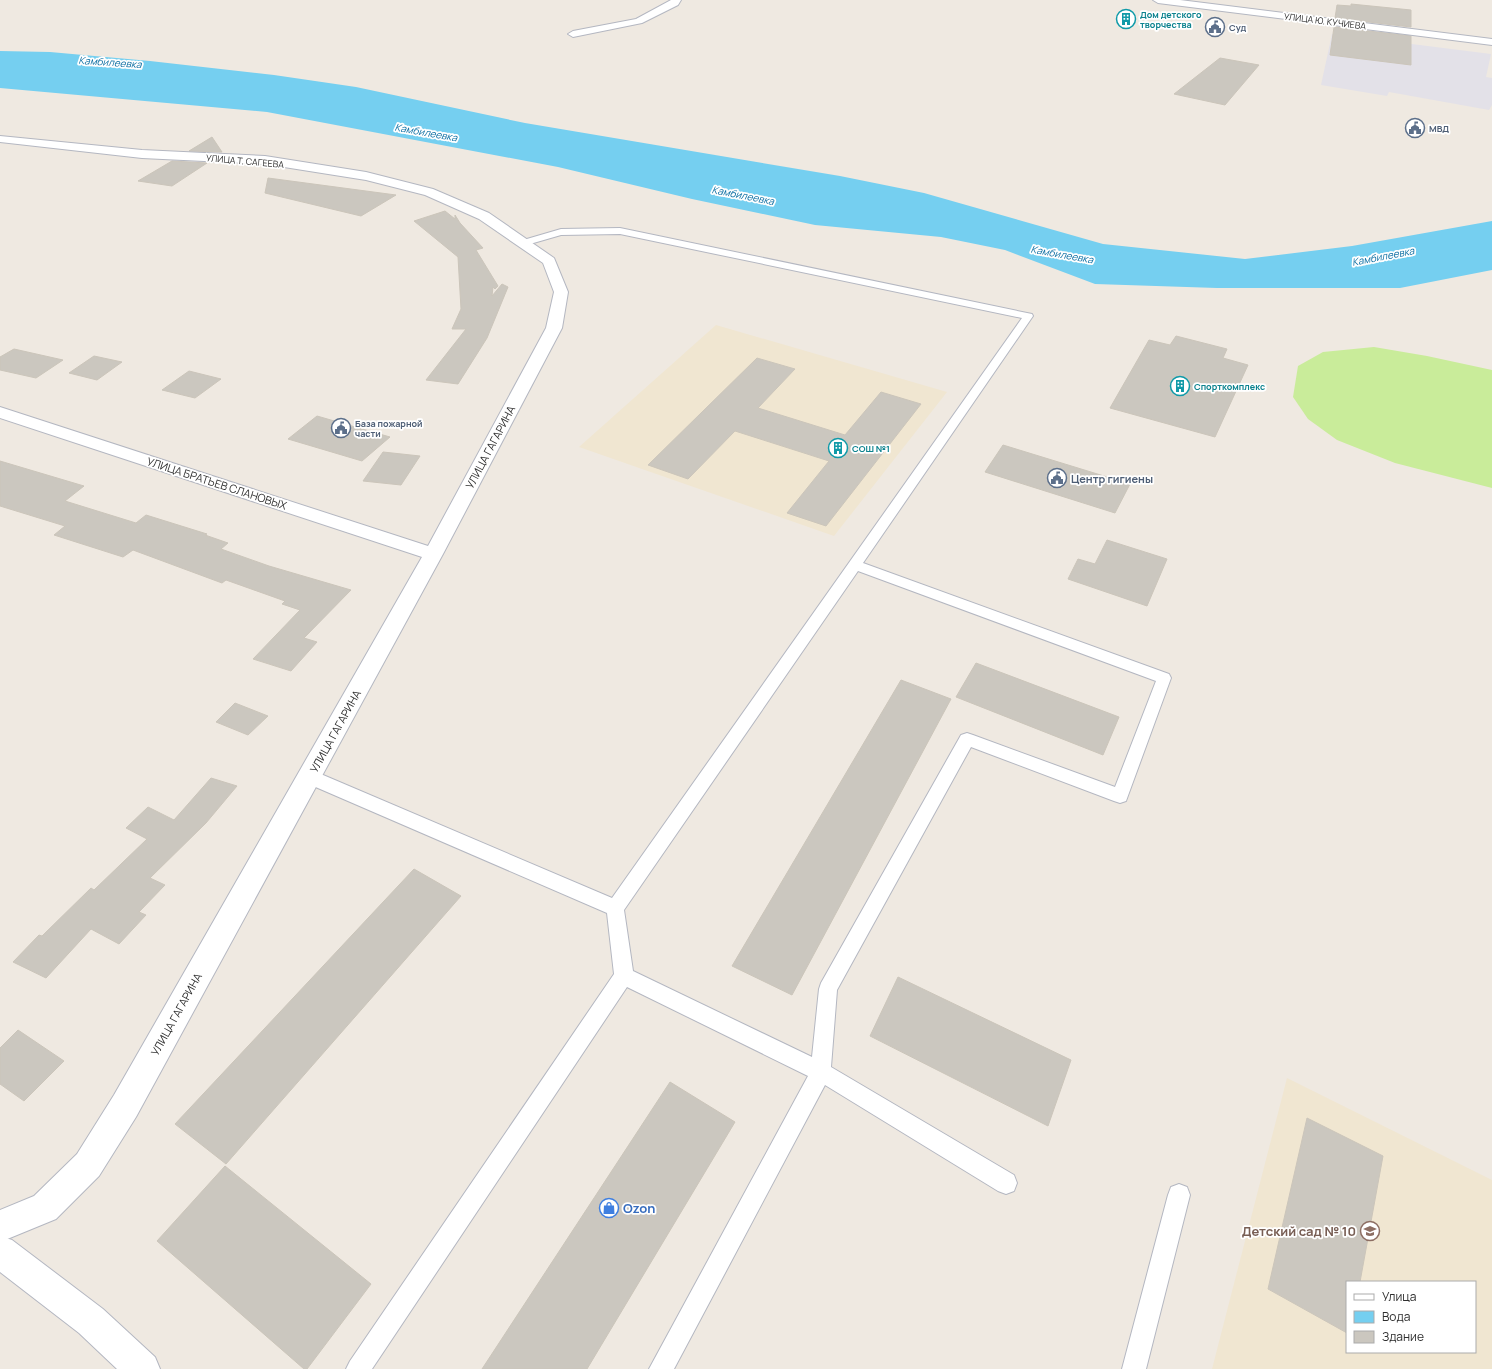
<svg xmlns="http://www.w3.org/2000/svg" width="1492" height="1369" font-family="Manrope,sans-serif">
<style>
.industrial{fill:#e3e1e8}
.education{fill:#f0e6d1;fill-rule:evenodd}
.pitch{fill:#c9ec9a}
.water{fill:#75cff0}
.building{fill:#cbc7bf;stroke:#cbc5ba}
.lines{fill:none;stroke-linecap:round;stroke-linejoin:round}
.service-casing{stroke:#b4b7c1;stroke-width:2}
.minor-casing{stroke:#b4b7c1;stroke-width:2}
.tertiary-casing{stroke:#b4b7c1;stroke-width:2}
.service{fill:#fff;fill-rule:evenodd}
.minor{fill:#fff;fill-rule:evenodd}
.tertiary{fill:#fff;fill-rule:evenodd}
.labels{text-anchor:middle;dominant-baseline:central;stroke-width:3.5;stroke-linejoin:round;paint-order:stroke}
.far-culture-label{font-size:9px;font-weight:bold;fill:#0d838f;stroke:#fff;text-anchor:start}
.far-street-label{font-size:9px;fill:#2e2e2e;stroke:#fff}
.far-service-label{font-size:9px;font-weight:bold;fill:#4e5e75;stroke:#fff;text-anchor:start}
.far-water-label{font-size:10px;font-style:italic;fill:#0d6fa3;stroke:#fff}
.street-label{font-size:11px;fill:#2e2e2e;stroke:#fff}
.service-label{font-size:11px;font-weight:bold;fill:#4e5e75;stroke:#fff;text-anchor:start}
.near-shop-label{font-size:13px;font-weight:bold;fill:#366cbe;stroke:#fff;text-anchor:start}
.near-education-label{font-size:13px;font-weight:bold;fill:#785e54;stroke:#fff;text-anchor:end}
</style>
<rect width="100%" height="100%" fill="#efe9e1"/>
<path class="industrial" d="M1332,34L1491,54L1486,77L1492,78V105L1489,110L1389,92L1387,96L1321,85Z"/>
<path class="education" d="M716,325L947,392L834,536L579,447Z
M1287,1078L1492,1180V1369H1212ZM1347,1282H1475V1352H1347Z"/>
<path class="pitch" d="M1374,347L1427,356L1492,370V488L1395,463L1337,440L1308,419L1293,397L1298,366L1323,352Z"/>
<path class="water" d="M0,51L50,52L150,61L274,75L356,87L525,123L840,176L924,193L1103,244L1245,259L1352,246L1492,221V270L1400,288H1217L1095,284L1005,250L941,237L815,225L692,199L558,167L267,112L0,88Z"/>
<path class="building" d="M1351,4L1411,10V27L1335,18L1337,5L1351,6Z
M1334,27L1411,36V65L1330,55Z
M1220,58L1259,65L1225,105L1174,94Z
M212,137L222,152L189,151Z
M172,161L207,163L172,186L138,181Z
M268,178L396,195L361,216L265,193Z
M445,211L455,219V215L460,223L483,248L476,250L498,286L495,289L493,287L492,296L502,284L508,287L487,338L458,384L426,380L466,329H452L461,309L458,257L414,221Z
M1176,336L1227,349L1223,358L1248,365L1215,437L1110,408L1149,340L1170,345Z
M14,349L63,360L36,378L0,370V357Z
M94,356L122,362L97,380L69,373Z
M757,358L795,369L758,408L845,435L881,392L921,404L826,526L787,513L829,461L735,431L688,479L648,465Z
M189,371L221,379L195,398L162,390Z
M317,416L390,437L362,461L288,439Z
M1003,445L1130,484L1115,513L985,472Z
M383,452L420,456L401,485L363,481Z
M0,461L84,486L65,501L136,523L146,515L207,534L205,535L228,543L221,549L269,566L351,590L304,638L317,642L291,671L253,659L300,610L282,604L285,601L226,580L222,583L133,550L123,557L54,535L65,526L0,506Z
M1107,540L1167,559L1147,606L1068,579L1078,559L1095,564Z
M976,663L1119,717L1103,755L956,697Z
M901,680L951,699L792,995L732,966Z
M235,703L268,716L248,735L216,722Z
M211,778L237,786L206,823L150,878L165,885L139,912L146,915L119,944L91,929L46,978L13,962L39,935L42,936L91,888L94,890L147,839L126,828L148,807L174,820Z
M414,869L461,896L226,1164L175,1124Z
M898,977L1071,1060L1048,1126L870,1036Z
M18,1030L64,1061L24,1101L0,1084V1048Z
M670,1082L735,1122L587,1369H482Z
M1307,1118L1383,1156L1360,1282H1347V1333L1268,1289Z
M225,1166L371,1284L307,1369H304L157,1241Z"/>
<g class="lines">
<g class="service-casing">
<path id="service" d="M620,228L1032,314L1033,316L863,563L1169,674L1171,678L1126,801L1120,803L1114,801L971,747L837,990L831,1067L1014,1175L1017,1183L1014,1191L1006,1194L998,1191L825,1085L674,1369H649L808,1076L627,987L372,1369H346L350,1361L614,974L607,913L304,782L302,777L304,772L310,771L316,772L612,898L1022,318L620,234L561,235L523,246L518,243L520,241L561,229ZM858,571L1156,681L1115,787L973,735L967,733L961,735L821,983L819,989L812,1057L633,971L624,910Z
M1179,1184L1187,1187L1190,1195L1146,1369H1122L1168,1195L1171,1187Z"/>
</g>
<g class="minor-casing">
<path id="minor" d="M671,0H681L678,5L642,23L573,37L568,34L573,31L636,19Z
M0,136L142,150L265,156L366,172L433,189L489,213L554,258L568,292L562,328L443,554L136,1117L99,1176L56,1219L0,1242V1210L34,1196L77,1154L114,1095L422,557L0,418V407L428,546L546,328L554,292L543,263L479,219L425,195L366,180L265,164L142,158L0,142Z"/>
</g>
<g class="tertiary-casing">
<path id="tertiary" d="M1153,0H1180L1492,39V45L1158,3Z
M0,1236L12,1240L103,1309L155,1357L160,1369H117L79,1333L0,1272Z"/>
</g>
<use href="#service" class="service"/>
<use href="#minor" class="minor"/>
<use href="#tertiary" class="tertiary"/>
</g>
<defs>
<g id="building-ring" transform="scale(1)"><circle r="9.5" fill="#fff" stroke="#0f9aa8" stroke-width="1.5"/><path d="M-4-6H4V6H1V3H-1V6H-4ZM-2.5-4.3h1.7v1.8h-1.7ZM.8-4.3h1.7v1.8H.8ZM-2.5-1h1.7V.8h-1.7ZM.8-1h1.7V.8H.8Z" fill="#0f9aa8"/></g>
<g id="civic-ring" transform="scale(1)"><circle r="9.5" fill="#fff" stroke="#5c6f8a" stroke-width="1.5"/><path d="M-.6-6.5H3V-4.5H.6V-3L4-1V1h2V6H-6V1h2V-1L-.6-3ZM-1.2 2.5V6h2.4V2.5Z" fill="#5c6f8a"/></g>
<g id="shop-ring" transform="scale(1)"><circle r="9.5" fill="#fff" stroke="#3f7fe0" stroke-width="1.5"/><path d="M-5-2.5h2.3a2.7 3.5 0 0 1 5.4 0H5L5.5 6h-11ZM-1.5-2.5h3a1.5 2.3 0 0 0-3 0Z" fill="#3f7fe0"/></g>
<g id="school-ring" transform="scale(1)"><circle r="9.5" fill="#fff" stroke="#8d6e63" stroke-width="1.5"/><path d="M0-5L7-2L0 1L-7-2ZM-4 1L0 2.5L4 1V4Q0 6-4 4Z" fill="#8d6e63"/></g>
</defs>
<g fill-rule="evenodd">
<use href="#building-ring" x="1126" y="19"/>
<use href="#civic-ring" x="1215" y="27"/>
<use href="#civic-ring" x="1415" y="128"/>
<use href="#building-ring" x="1180" y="386"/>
<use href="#civic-ring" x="341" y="428"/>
<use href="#building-ring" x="838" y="448"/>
<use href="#civic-ring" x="1057" y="478"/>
<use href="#shop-ring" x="609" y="1208"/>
<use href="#school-ring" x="1370" y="1231"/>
</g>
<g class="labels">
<g class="far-culture-label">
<text x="1140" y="14">Дом детского<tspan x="1140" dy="10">творчества</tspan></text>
<text x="1194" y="386">Спорткомплекс</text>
<text x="852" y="448">СОШ №1</text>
</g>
<g class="far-street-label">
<text transform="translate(1325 21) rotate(7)">УЛИЦА Ю. КУЧИЕВА</text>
<text transform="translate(245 161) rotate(5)">УЛИЦА Т. САГЕЕВА</text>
</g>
<g class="far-service-label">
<text x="1229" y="27">Суд</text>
<text x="1429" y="128">МВД</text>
<text x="355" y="423">База пожарной<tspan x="355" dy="10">части</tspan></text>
</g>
<g class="far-water-label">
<text transform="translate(110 62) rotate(4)">Камбилеевка</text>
<text transform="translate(426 132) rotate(10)">Камбилеевка</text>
<text transform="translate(743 195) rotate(11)">Камбилеевка</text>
<text transform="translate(1062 254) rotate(10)">Камбилеевка</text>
<text transform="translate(1383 256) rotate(-11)">Камбилеевка</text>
</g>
<g class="street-label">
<text transform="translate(490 447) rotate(-62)">УЛИЦА ГАГАРИНА</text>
<text transform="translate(217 483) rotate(18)">УЛИЦА БРАТЬЕВ СЛАНОВЫХ</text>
<text transform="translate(335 731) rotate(-61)">УЛИЦА ГАГАРИНА</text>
<text transform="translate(176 1014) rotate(-61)">УЛИЦА ГАГАРИНА</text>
</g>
<g class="service-label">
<text x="1071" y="478">Центр гигиены</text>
</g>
<g class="near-shop-label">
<text x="623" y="1208">Ozon</text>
</g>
<g class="near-education-label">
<text x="1356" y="1231">Детский сад № 10</text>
</g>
</g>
<rect x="1346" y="1281" width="130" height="72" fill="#ffffff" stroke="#ababab"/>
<rect x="1354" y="1294" width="20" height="6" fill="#ffffff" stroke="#ababab"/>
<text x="1382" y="1301" font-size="12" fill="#2e2e2e">Улица</text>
<rect x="1354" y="1311" width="20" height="12" fill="#75cff0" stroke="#ababab"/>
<text x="1382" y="1321" font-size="12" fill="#2e2e2e">Вода</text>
<rect x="1354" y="1331" width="20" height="12" fill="#cbc7bf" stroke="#ababab"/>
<text x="1382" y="1341" font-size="12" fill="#2e2e2e">Здание</text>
</svg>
